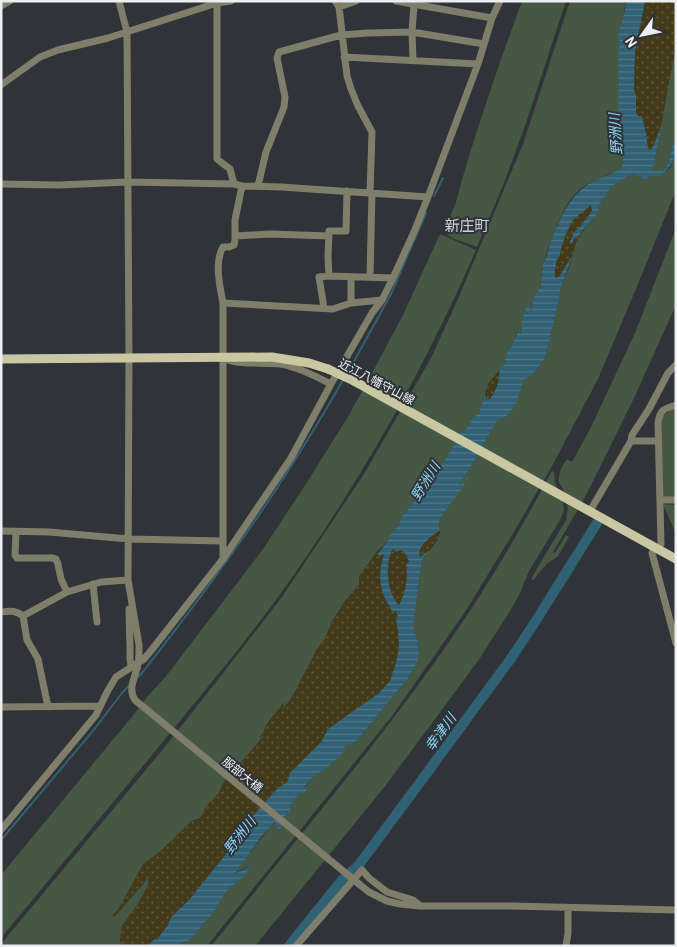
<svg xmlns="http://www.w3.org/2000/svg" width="677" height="947" font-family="Barlow,'Noto Sans JP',sans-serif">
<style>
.grass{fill:#465743}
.sand{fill:url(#sand-dots)}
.water{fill:url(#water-rules);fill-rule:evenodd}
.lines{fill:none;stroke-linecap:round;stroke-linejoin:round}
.stream{stroke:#316174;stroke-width:2}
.river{stroke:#316174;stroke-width:10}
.minor{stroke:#7f7e6b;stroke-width:7}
.major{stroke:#cac8a2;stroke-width:9}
.minor-bridge{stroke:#7f7e6b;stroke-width:7}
.major-bridge{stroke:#cac8a2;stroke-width:9}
.labels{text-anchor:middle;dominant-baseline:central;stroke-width:4;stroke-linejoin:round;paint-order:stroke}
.street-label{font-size:12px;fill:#eceef1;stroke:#303338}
.water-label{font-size:14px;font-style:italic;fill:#88d7f9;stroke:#303338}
.quarter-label{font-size:15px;fill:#ced2d8;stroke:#303338}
</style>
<defs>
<pattern id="sand-dots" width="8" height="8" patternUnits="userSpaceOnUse" patternTransform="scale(1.25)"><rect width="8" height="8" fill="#433a1a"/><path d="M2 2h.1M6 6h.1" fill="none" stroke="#5e573c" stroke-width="1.8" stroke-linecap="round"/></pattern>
<pattern id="water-rules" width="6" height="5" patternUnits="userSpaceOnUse" patternTransform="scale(1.25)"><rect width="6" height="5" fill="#316174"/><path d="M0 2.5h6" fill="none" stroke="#4f7888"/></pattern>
</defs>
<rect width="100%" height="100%" fill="#303338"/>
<path class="grass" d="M522,1H566L526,123L504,183L477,247L452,238L447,234C444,223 453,212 456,202C474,134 498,67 522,1Z
M570,1H627L624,11L618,86V107L623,161L621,169C609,175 597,178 586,185C565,197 554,233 546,255L545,261L543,264L540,289L533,302L531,311H530L522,328V333L520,334L518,329L513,344L507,352L504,364L501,367H500V370L488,384L479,413L472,418L467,428L459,434L449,453L430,482L403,515L395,531L389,535V539L382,547L378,550L359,577V585L345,601L332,622L325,639L317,649L312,659L291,699L280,713L269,721L260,738L264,734V736L223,783L219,793L205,808L204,813L199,819L192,821L162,850L143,865L128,894L119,908L113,915L115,916L144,883L147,877L149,883L138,904L122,926L120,941L122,946H1V944L164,748L227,668L282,597L364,474L431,358L458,299L523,144Z
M676,48V137L671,150L668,164L662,171H655L651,169L654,164C661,125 667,86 676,48Z
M676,154V190L672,200L638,284L598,379L551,468L515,530L465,612L392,716L207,946H179L194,936L231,886C240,883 242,874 249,869L250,866L234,873L271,826L276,822L279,829V831L284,825L283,818L290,810L292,803L313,777L344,751L342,749L346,745L359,738L407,680L417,663L418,641L413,626L422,561L428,551L437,541L440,532L439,531L440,518L466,480L459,487L458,484L469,470L497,421L507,416L521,382L524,379L535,372L545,358L555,318L561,288L570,265L576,242L586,227L596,216L600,204L612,186L633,174L645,179L652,176H661L671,167Z
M676,228V305L634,398L602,463L583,501L553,552L555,553L566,535L569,537L558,556L547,564L537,575L535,579L532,580V577L566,520C569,508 567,499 563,489C562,488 559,483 559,482C558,474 562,465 567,459L572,462L590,429L635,333Z
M440,234L476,250C457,294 436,337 414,379C372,457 325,533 273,604C236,654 196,701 157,749C105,812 53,875 1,938V875L135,713L147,697L167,675L263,549L309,479L349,415L378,362L403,315Z
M676,408V498H664L662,496L660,422C663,414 668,411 676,408Z
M552,471L554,472L555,482L563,502L564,510L560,520L529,571L520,593L509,613L478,661L386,785L255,946H211C231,922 249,899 268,875C344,782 420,690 484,589C509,550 530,511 552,471Z
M663,504L676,505V534Z"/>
<path class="sand" d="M645,1H676V48L668,85L662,123L654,145L651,150L648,148L646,133L642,117H638L636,112V97L634,90L635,52Z
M592,205V211L580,227L574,232L570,239L572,243L586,227L576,242L572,257L570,259L559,277L555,278V270L557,259L560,255L561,248L566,234L573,220Z
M500,370C500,381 496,391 490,399H486C484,387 492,379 500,370Z
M439,531L440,532C437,544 430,551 420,557L419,552L422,545Z
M382,547L379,554H384C383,558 382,562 381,566C378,584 383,596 393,611H396L398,617L396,619L398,631L399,646L396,663L390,681L379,693L328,729L321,742L290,773L287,782L277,789L241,829L243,833L189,900L171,917L168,925L155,941V939L147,946H122L120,941L122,926L138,904L149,883L147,878L115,916H112L119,908L143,864L162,850L192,821L199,819L204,813L205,808L219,793L223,783L264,736V735L259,739L269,721L285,701L282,710L291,699L312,659L317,649L325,639L332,622L345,601L359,585V577L378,550Z
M393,549C402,550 407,553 409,562L406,564C408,578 406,592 399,605C387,592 383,565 393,549Z"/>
<path class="water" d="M627,1H645L635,52L634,90L636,96V112L638,116H642L646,133L648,148L650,150L654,145L662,123L654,164L651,169L655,171H662L668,164L671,150L676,137C676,157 676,162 661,176H652L645,179L633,174L612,186L600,204L596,216L581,232V234L574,239L572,243L569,244L574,232L580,227L592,211L591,205L573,220L566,234L561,248L560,255L557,259L555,270V278L559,277L570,259L572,257L561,288L555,318L545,358L535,372L521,382L522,386L516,404L507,416L497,421L469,470L459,484V486L469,475L462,488L440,518L439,531C431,537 416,546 420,557L428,551L422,561L413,626L418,641L419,655L417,663L407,680L359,738L352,744L346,745L343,749L345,751L323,771C315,773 310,781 304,787L308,788L304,793H300L292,803L290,810L291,811L283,818L284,825L278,831L279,829L276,826L275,822L262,836L235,873L245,869L250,866L251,867C245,874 240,883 231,886L222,898L213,913L203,924L194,936L188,941H186L179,946H147L156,938V941L168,925L171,917L189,900L242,834L241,829L277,789L287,782L290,773L321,742L328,729L379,693L390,681L396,663L399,646L398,631L396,619L398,617L396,611L393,612C383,597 378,585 381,566C382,562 383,559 384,554L379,556L378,554L389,539V535L395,531L403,515L430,482L449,453L459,434L467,428L472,418L479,413L485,394L486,399H490C499,387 499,379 500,365L501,367L504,364L507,352L513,344L519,328L520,334L522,333V320L528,304L531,311C533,305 532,299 536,293H538V290L540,289L543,264C547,259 549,245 552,238C563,211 574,187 603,177C610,175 615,171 621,169L623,161L618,107L619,33ZM393,549L396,552L401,550C405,553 408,556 409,562L406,564C408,578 406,592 399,605C387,594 384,563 393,549Z"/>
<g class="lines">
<path class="stream" d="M434,196L443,178
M347,374L391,294L426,213
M137,678L142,673C189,613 235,552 277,488C300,453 322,417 343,380
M1,840L92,732L122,693L130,685"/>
<path class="river" d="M289,946L342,880L358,866L424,777L512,657L537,619L597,523"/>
<path class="minor" d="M119,1L127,32L129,358L128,580L139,645V657
M217,1V159L230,169L234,184
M335,1L339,7L347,76L351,89L358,106L372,132L370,193
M396,1L492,18
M1,6L10,1
M339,7L356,1
M344,57L478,64
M413,60L412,32L414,5
M1,85L40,57L58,50L108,38L217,3L231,1
M1,184L59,185L128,182L234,184L242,186L281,187L428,197
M258,186L266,152L284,107L285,97L277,58L279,52L341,35L368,33L412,32L484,44
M235,236L270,234L329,236
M329,276L328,257L329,231H346L347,191
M370,277L372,193
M223,303L333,309L351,303L382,300
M351,303V277
M324,308L319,277L329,276L393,278
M226,359C239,365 264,362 280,364C298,367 315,376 331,384
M631,441H658
M660,500H676
M590,511L631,441L632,435L649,409L668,373L676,365
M1,531L49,532L129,539L223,541
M16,532L15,555L17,558H52L56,559L58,564L61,579L67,592
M661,544L658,423C660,410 663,409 676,405
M654,547L652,553L676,643
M223,559V303C220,287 214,262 223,247H229L234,245L235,240V220L242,186
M93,584L97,622
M129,609L130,647V659L131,666
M1,612C10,611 16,610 23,616L67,592L101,582L128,580
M23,616L27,640L38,659L48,707
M137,668C134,679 128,690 135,700L348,875
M1,707L100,706
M1,830L96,715L107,692L116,677L144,659L150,652L223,559L291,458L331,384L372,313L382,300L393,278L414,232L428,197L478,64L492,18L500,1
M359,884L369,892L387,901L400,904L420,906H512L676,910
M296,946L362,870L369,878L387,892L413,900L419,905
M566,946L568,933V908"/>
<path class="major" d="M1,359L272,357L309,363L328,369
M354,381L676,559"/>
<path class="minor-bridge" d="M137,668L139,657
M348,875L359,884"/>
<path class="major-bridge" d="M328,369L354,381"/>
</g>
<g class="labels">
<g class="street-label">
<text transform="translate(377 381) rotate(28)">近江八幡守山線</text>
<text transform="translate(243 774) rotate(39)">服部大橋</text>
</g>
<g class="water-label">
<text transform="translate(615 134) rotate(-94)">野洲川</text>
<text transform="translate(425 481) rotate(-58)">野洲川</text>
<text transform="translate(440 732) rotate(-54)">幸津川</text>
<text transform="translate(239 835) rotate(-52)">野洲川</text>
</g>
<g class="quarter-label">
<text x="467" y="225">新庄町</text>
</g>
</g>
<rect width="677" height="947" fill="none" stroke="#eceef1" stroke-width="5"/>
<g transform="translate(642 35) rotate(237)" stroke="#303338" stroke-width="4" paint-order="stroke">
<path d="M0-4L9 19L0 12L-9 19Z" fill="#eceef1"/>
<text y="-8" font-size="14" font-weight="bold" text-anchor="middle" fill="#eceef1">N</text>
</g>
</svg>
